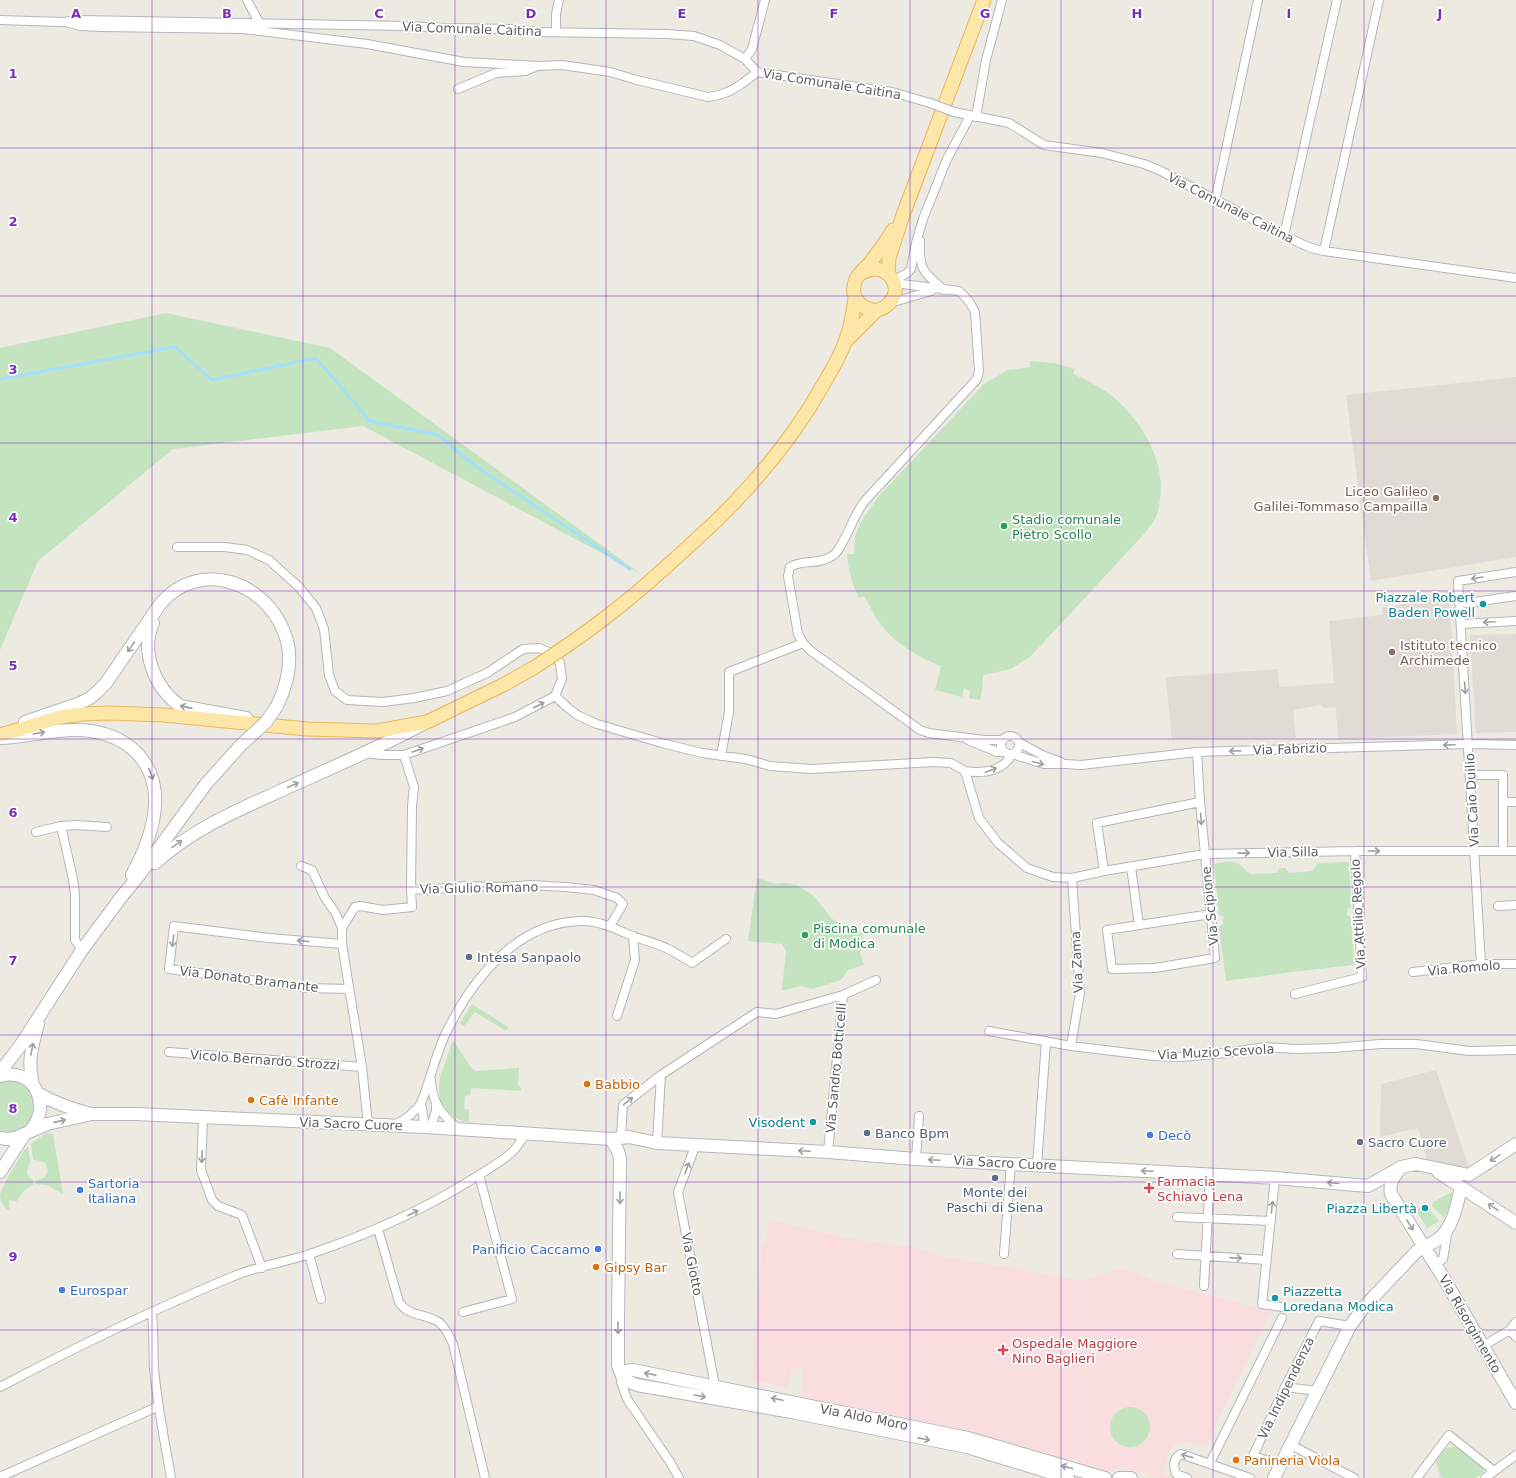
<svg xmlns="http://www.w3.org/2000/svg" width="1516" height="1478" font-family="'DejaVu Sans',sans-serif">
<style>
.education{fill:#e0dbd4}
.medical{fill:#fadedf}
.green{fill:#c3e4bf}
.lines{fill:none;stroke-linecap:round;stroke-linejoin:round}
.stream{stroke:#a3dffc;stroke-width:3}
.street-casing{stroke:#b3b6ba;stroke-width:10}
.secondary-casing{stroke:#b4b8bc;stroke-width:14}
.primary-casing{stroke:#edb55c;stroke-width:15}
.street{stroke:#fff;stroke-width:8}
.secondary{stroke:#fff;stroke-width:12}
.primary{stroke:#fce6a8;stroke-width:13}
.street-bridge-casing{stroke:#b3b6ba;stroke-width:10;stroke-linecap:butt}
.secondary-bridge-casing{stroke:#b4b8bc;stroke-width:14;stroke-linecap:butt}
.primary-bridge-casing{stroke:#edb55c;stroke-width:15;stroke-linecap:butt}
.street-bridge{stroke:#fff;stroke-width:8}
.secondary-bridge{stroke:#fff;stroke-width:12}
.primary-bridge{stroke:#fce6a8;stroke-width:13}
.oneway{stroke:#9d9fa1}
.grid{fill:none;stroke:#7b2cbf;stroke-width:1;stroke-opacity:0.55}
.education-dot{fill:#8d6e63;stroke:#fff;stroke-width:1.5}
.leisure-dot{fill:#2e9e5b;stroke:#fff;stroke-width:1.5}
.culture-dot{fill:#0f9aa8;stroke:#fff;stroke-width:1.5}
.service-dot{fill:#5c6f8a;stroke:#fff;stroke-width:1.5}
.food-dot{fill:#e8710a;stroke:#fff;stroke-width:1.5}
.shop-dot{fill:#3f7fe0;stroke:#fff;stroke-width:1.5}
.worship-dot{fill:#6b7280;stroke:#fff;stroke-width:1.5}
.health-dot{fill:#e0444e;stroke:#fff;stroke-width:1.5}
.labels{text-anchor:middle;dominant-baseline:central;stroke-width:3.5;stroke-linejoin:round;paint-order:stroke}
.street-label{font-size:13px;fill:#5b5f63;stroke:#fff}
.education-label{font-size:13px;fill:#785e54;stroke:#fff;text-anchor:end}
.leisure-label{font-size:13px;fill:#27864d;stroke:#fff;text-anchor:start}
.culture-label{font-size:13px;fill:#0d838f;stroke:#fff;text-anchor:end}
.service-label{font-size:13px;fill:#4e5e75;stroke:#fff;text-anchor:start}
.food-label{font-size:13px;fill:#c56008;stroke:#fff;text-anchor:start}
.shop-label{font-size:13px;fill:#366cbe;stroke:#fff;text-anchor:start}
.worship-label{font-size:13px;fill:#5b616d;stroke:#fff;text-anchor:start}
.health-label{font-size:13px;fill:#be3a42;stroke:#fff;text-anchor:start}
.grid-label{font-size:13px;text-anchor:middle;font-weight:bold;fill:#7b2cbf;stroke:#fff;stroke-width:3.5;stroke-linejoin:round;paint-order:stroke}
</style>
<rect width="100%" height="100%" fill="#edeae2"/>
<path class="education" d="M1516,377V557L1371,581L1346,395Z
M1443,592H1449L1457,734L1338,739L1336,707L1323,708L1322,705L1293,710L1296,738L1172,739L1166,679L1170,677L1278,669L1279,687L1334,683L1329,621L1383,615L1382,608L1444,597Z
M1516,634V732L1476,733L1470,635Z
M1436,1070L1469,1168L1427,1159L1418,1128L1380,1137L1381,1084Z"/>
<path class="medical" d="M768,1219L847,1238L912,1247L945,1257L1015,1268L1051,1276L1084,1280L1119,1269L1128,1270L1153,1280L1255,1307L1272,1309L1221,1413L1206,1448L1184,1441L1177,1444L1171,1449L1168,1455L1163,1473L1169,1475L1168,1478H1156L1142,1471L1141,1473L1121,1467L1108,1472L968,1431L803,1398L802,1396L803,1367L791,1370L788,1388L752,1380L762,1246L767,1237Z"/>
<path class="green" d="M166,313L330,348L641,574L363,426L173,449L38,561L0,650V348Z
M1030,361L1054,363L1075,369L1073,374C1086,380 1099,386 1111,395C1141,420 1166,460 1160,500C1159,504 1159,510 1157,515C1154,521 1149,527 1145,533L1031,656L1011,669L983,675L982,690L980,700L969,698L970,691L964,688L962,697L935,690L941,666C917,657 893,642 878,621C873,613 869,604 864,596L859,598C852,583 848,570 847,554H854L855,536L862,520L879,496L984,384L1008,370L1030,367Z
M1229,861L1238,863L1250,874L1277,873L1279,868H1286L1289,873L1312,871L1318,863L1349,862L1351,907L1347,909V915L1351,917L1354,965L1300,971L1226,981L1219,927L1223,924V917L1219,915L1214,864Z
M757,878L776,884L786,883L797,885L814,896L832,919L846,927L863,934L860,954L864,965L848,970L841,980L812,989L801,986L782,991L786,951L782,944L748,941Z
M472,1004L508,1027L506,1031L475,1012L464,1026L460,1023Z
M453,1040L472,1069L476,1071L519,1068L518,1084L521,1088V1091L471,1088L470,1095L465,1096L464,1109L469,1110V1122C457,1122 446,1111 441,1101C438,1094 439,1086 440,1078Z
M8,1080C51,1086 34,1143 0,1130V1082Z
M46,1133L53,1134L63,1194L47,1185L36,1184V1181L44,1178L48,1171L45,1163L37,1160H33L31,1144Z
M28,1146C28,1151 31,1159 30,1163C27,1171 24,1174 33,1180V1185C25,1188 21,1194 17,1201L9,1200L10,1211C5,1208 0,1203 0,1196C1,1187 21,1154 28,1146Z
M1452,1192L1451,1204L1444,1218L1432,1206L1433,1202Z
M1417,1206L1421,1210H1429L1439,1221L1427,1228L1414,1207Z
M1110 1427a20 20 0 1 1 40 0a20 20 0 1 1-40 0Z
M1458,1446L1484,1468V1472L1476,1478H1443L1440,1476L1435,1458L1442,1449Z"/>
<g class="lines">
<path class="stream" d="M0,379L175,347L212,380L316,358L370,421L438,435L474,465L630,569"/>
<g class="street-casing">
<path id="street" d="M247,0L260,24
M0,20L62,22L80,20L406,26L447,28L514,29L537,32L667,34L694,36L720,45L745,59L757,72L892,92L930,103
M69,23L81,26L102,27L243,29L367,44L464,62L538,66L562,65L610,72L637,80L708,97C729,95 742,84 757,72
M556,31V14L559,0
M745,59L752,49L765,0
M458,89L496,73L525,71L535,67
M954,112L1009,123L1044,145L1102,153L1144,164L1159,170L1284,236L1311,248L1324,251L1516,278
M976,117L986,60L1002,0
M1215,201L1258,0
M1284,236L1337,0
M920,241C919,270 923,272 944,290
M1324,251L1379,0
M893,281L907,273L911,269L916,243L923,219L947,159L970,116
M894,283L959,291C966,297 971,303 975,312L979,371L977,379L863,503C853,518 848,535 838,550C836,554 831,557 826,559C814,564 802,560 790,567L788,576L798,634L803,643L811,651L920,730L929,733L984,740H1002
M890,303L931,291
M177,547H225L247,550L269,560L299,587L316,608L324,629L329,675L335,691L347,700L383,702L414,698L447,691L487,673L523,649L539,648L553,654L560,663L562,679L555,696L515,717L404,755H381L366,753
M1460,604L1516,596
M1461,624L1516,621
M555,696L568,708L579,716L597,724L662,743L702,753L746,759L770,766L811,769L933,762L951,763L965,771L979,818L998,843L1027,868L1053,877L1072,878L1104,871L1205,854L1355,851H1516
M1001 745a9 9 0 1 1 18 0a9 9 0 1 1-18 0Z
M968,740L997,752H1004
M1020,743L1042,755L1061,762
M1197,752L1200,802L1215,958L1155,968L1112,969L1107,930L1211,914
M1012,754L1044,764H1066L1081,765L1197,752L1469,744L1516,745
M404,755L414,787L412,806L411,889
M721,756L729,712V672L803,643
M965,771C982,773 997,773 1009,759V754
M1471,775H1503V851
M1503,802H1516
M61,826L73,879L75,894V940L82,950
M36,832L61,826L76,825L107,827
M301,866L312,870L325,898L335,912L342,928
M1131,867L1139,925
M1104,871L1097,823L1200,802
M1498,906L1516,905
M342,944L269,938L174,926L169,969L309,988L349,989
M1481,964L1458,581L1516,572
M1413,972L1481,964H1516
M1295,994L1362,977L1355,851
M617,1016L635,960L633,936
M989,1031L1071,1046L1154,1056L1182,1057L1226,1053L1265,1047L1295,1049L1334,1048L1380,1044H1416L1469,1051L1516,1050
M1071,1046L1080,993L1072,878
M169,1052L362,1067
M431,1080C432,1104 442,1114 458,1129
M421,1103L425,1127
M203,1118L201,1170L212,1200L218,1206L242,1215L262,1268
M396,1124C407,1119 414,1113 421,1103C430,1081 435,1058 444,1037C470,982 516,921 583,921C600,921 616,929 632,936C643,940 655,943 666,948C675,952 684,958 692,963L726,939
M368,1125L362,1067L342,944V928L355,907L360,906L383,910L412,907L411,889L427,890L465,886L504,887L531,885L565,887L594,890L617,898L623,904L610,926
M431,1127L436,1111V1105
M621,1137L623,1105L661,1075L757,1012L776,1014L843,995L876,980
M657,1143L661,1075
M696,1144L678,1192L715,1386
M828,1152L843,995
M916,1159L919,1116
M1037,1165L1046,1041
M1275,1178L1262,1304L1282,1307
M1177,1217L1271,1221
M378,1229L399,1302C408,1317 426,1313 440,1323C446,1329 450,1337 453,1344L485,1478
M309,1254L321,1299
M1004,1254L1011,1163
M1177,1254L1267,1260
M1435,1264L1443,1259L1448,1230
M1204,1286L1210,1175
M463,1312L512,1299L479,1175
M152,1313C154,1331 153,1350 154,1368C157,1405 165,1442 171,1478
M1510,1330L1516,1337
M1483,1346L1510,1330L1516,1322
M622,1376L621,1382L627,1399L670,1462L679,1478
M0,1387C76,1347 154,1309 234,1276C258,1266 285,1262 310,1254C366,1235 420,1212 471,1180C482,1173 508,1158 515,1149C519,1144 522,1139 526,1134
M1285,1387L1317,1391
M1291,1445L1354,1478
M1210,1463L1282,1318
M1281,1465L1253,1456L1285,1387L1319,1321L1350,1326
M0,1477L159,1406
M1187,1478L1176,1474C1173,1465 1173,1459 1181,1454L1250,1478
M1417,1478L1449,1435L1494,1471
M1485,1478L1516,1455"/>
</g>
<g class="secondary-casing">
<path id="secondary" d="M153,623C140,652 155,688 180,706L246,718
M25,722L78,704L90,698L97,692L106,683L161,603C200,559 264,581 284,632C294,656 288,683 277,706
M0,738C31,737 60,727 91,731C136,738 161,771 154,815C151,836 142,856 132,875
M155,863C193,829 234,812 280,791C328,769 377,749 423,724
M0,1072L20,1046L82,950L122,896L137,878L206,784L241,745L253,734
M0,1076C34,1066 53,1106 30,1131
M33,1085C27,1061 32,1047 38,1024
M38,1093C54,1103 72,1109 91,1114
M0,1138L6,1139L15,1138L47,1124L92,1114H136L425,1127L611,1139L629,1137L657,1143L828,1152L916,1159L1275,1178L1368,1186L1401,1167L1416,1164L1469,1175L1516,1144
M611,1139L618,1151L620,1159L618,1320V1365L622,1376L629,1382L637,1385L791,1412L967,1447L1068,1478
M1399,1170C1393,1178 1389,1183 1391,1194L1443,1277L1516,1403
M0,1172L24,1135
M1438,1172L1516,1223
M622,1376L627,1371L633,1370L968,1438L1105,1478
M1119,1478H1131
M1274,1478L1350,1326L1364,1307L1416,1252C1423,1246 1430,1245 1437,1240C1453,1229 1457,1205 1461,1187"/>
</g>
<g class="primary-casing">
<path id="primary" d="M860,274C885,257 909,289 886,306C881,310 874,311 869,309C862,307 856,301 854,294C853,289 854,284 856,279C859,273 865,268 870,263C878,252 886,242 893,230
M888,274L889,258L903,215L984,0
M847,340L877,310
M714,523C756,482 794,437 823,385C831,371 840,357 845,342C851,328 853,313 855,298
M0,735L61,717L82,714L110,713L163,715L307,729L377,731L427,722L505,684L535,667"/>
</g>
<use href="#street" class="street"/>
<use href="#secondary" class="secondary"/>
<use href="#primary" class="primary"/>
<g class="street-bridge-casing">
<path id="street-bridge" d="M930,103L954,112"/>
</g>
<g class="secondary-bridge-casing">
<path id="secondary-bridge" d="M253,734L266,722L277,706"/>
</g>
<g class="primary-bridge-casing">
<path id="primary-bridge" d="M535,667C561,650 586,633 610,614C647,586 680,554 714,523"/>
</g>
<use href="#street-bridge" class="street-bridge"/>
<use href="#secondary-bridge" class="secondary-bridge"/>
<use href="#primary-bridge" class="primary-bridge"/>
</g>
<defs><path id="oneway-shaft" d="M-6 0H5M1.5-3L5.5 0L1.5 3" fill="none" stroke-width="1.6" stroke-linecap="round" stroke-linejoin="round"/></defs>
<g class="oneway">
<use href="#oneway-shaft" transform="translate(1477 578) rotate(171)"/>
<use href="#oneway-shaft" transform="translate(1489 622) rotate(177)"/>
<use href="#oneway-shaft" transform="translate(131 647) rotate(124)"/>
<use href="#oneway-shaft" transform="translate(1465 688) rotate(86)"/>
<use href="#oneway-shaft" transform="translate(539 705) rotate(-27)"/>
<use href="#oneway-shaft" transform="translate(186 707) rotate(-167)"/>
<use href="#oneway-shaft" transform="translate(39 733) rotate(-10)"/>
<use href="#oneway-shaft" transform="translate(1449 745) rotate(178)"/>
<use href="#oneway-shaft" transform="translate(418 750) rotate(-19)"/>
<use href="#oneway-shaft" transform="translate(1235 751) rotate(178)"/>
<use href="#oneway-shaft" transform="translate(1038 763) rotate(15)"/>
<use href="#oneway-shaft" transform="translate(991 770) rotate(-21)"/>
<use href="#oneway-shaft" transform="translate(151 774) rotate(69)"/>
<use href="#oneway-shaft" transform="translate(293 785) rotate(-24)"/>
<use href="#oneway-shaft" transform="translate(1201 819) rotate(85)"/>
<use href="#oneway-shaft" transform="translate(177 844) rotate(-35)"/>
<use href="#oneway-shaft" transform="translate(1374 851)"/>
<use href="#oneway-shaft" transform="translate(1244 853) rotate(-1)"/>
<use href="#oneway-shaft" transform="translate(173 941) rotate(97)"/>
<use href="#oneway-shaft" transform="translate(303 941) rotate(-175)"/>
<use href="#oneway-shaft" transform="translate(32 1049) rotate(-79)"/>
<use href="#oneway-shaft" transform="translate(628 1101) rotate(-39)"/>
<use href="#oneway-shaft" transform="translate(60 1121) rotate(-13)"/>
<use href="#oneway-shaft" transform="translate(804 1151) rotate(-177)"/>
<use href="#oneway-shaft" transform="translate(202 1157) rotate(92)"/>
<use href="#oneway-shaft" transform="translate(1495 1158) rotate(146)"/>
<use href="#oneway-shaft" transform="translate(934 1160) rotate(-177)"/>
<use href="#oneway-shaft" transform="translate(687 1168) rotate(-70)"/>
<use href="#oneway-shaft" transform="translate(1147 1171) rotate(-177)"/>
<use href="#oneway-shaft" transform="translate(1333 1183) rotate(-175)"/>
<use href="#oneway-shaft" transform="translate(620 1198) rotate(91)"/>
<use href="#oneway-shaft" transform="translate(1272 1207) rotate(-84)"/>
<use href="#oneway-shaft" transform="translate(1493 1207) rotate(-146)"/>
<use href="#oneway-shaft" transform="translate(413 1213) rotate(-27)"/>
<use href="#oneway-shaft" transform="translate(1410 1225) rotate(58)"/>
<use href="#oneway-shaft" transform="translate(1236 1258) rotate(4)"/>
<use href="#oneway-shaft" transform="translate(618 1328) rotate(89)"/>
<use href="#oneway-shaft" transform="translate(650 1374) rotate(-169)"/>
<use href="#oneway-shaft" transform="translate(700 1396) rotate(10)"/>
<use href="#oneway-shaft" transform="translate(777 1399) rotate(-168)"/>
<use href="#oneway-shaft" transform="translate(924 1439) rotate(11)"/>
<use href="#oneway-shaft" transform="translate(1187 1456) rotate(-165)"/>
<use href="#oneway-shaft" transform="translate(1067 1467) rotate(-164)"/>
</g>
<path class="grid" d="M152,0V1478M303,0V1478M455,0V1478M606,0V1478M758,0V1478M910,0V1478M1061,0V1478M1213,0V1478M1364,0V1478M0,148H1516M0,296H1516M0,443H1516M0,591H1516M0,739H1516M0,887H1516M0,1035H1516M0,1182H1516M0,1330H1516"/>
<g class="education-dot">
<circle cx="1436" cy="498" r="4"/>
<circle cx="1392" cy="652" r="4"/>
</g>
<g class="leisure-dot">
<circle cx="1004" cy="526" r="4"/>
<circle cx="805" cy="935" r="4"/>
</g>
<g class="culture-dot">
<circle cx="1483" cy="604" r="4"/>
<circle cx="813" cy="1122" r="4"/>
<circle cx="1425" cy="1208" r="4"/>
<circle cx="1275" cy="1298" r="4"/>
</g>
<g class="service-dot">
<circle cx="469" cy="957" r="4"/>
<circle cx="867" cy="1133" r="4"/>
<circle cx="995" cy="1178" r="4"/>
</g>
<g class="food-dot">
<circle cx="587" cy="1084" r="4"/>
<circle cx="251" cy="1100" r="4"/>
<circle cx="596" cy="1267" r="4"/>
<circle cx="1236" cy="1460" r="4"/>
</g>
<g class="shop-dot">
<circle cx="1150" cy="1135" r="4"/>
<circle cx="80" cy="1190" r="4"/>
<circle cx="598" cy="1249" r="4"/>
<circle cx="62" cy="1290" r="4"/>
</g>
<circle class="worship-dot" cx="1360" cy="1142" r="4"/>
<g class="health-dot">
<path d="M1147 1182h4v4h4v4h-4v4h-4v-4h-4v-4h4z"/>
<path d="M1001 1344h4v4h4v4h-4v4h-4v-4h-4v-4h4z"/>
</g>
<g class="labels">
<g class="street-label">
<text transform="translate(472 29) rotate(2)">Via Comunale Caitina</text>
<text transform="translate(832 84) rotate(9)">Via Comunale Caitina</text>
<text transform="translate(1231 208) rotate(27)">Via Comunale Caitina</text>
<text transform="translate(1290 749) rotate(-2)">Via Fabrizio</text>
<text transform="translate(1472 800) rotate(-93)">Via Caio Duilio</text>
<text transform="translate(1293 852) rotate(-1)">Via Silla</text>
<text transform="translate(479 888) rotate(-1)">Via Giulio Romano</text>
<text transform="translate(1210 906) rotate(-96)">Via Scipione</text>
<text transform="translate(1358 914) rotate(-93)">Via Attilio Regolo</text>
<text transform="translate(1077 962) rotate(-93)">Via Zama</text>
<text transform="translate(1464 968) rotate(-5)">Via Romolo</text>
<text transform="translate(249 979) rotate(7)">Via Donato Bramante</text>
<text transform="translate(1216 1052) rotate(-3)">Via Muzio Scevola</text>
<text transform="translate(265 1060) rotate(4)">Vicolo Bernardo Strozzi</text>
<text transform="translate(836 1068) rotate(-85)">Via Sandro Botticelli</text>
<text transform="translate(351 1124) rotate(2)">Via Sacro Cuore</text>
<text transform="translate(1005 1163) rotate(3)">Via Sacro Cuore</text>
<text transform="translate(692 1264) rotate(79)">Via Giotto</text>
<text transform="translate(1470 1324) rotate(60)">Via Risorgimento</text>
<text transform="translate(1286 1388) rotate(-64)">Via Indipendenza</text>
<text transform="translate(864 1417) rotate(11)">Via Aldo Moro</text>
</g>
<g class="education-label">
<text x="1428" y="491">Liceo Galileo<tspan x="1428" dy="15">Galilei-Tommaso Campailla</tspan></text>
<text x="1400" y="645" text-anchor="start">Istituto tecnico<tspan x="1400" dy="15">Archimede</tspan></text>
</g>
<g class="leisure-label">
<text x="1012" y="519">Stadio comunale<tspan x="1012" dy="15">Pietro Scollo</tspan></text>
<text x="813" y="928">Piscina comunale<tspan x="813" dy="15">di Modica</tspan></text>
</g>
<g class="culture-label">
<text x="1475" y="597">Piazzale Robert<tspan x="1475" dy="15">Baden Powell</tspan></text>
<text x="805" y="1122">Visodent</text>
<text x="1417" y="1208">Piazza Libertà</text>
<text x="1283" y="1291" text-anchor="start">Piazzetta<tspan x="1283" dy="15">Loredana Modica</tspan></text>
</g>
<g class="service-label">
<text x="477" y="957">Intesa Sanpaolo</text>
<text x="875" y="1133">Banco Bpm</text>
<text x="995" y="1192" text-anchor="middle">Monte dei<tspan x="995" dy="15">Paschi di Siena</tspan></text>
</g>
<g class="food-label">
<text x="595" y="1084">Babbio</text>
<text x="259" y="1100">Cafè Infante</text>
<text x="604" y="1267">Gipsy Bar</text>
<text x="1244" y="1460">Panineria Viola</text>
</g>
<g class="shop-label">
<text x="1158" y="1135">Decò</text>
<text x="88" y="1183">Sartoria<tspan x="88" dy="15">Italiana</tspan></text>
<text x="590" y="1249" text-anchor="end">Panificio Caccamo</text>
<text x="70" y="1290">Eurospar</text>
</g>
<g class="worship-label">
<text x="1368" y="1142">Sacro Cuore</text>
</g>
<g class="health-label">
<text x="1157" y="1181">Farmacia<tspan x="1157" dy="15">Schiavo Lena</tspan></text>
<text x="1012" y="1343">Ospedale Maggiore<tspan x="1012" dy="15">Nino Baglieri</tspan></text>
</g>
</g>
<g class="grid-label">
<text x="76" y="18">A</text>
<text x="227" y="18">B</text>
<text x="379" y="18">C</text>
<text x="531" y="18">D</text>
<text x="682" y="18">E</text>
<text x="834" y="18">F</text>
<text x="985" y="18">G</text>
<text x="1137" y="18">H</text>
<text x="1289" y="18">I</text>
<text x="1440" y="18">J</text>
<text x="13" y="78">1</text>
<text x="13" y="226">2</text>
<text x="13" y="374">3</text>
<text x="13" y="522">4</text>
<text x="13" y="670">5</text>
<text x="13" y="817">6</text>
<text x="13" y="965">7</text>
<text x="13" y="1113">8</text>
<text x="13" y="1261">9</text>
</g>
</svg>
